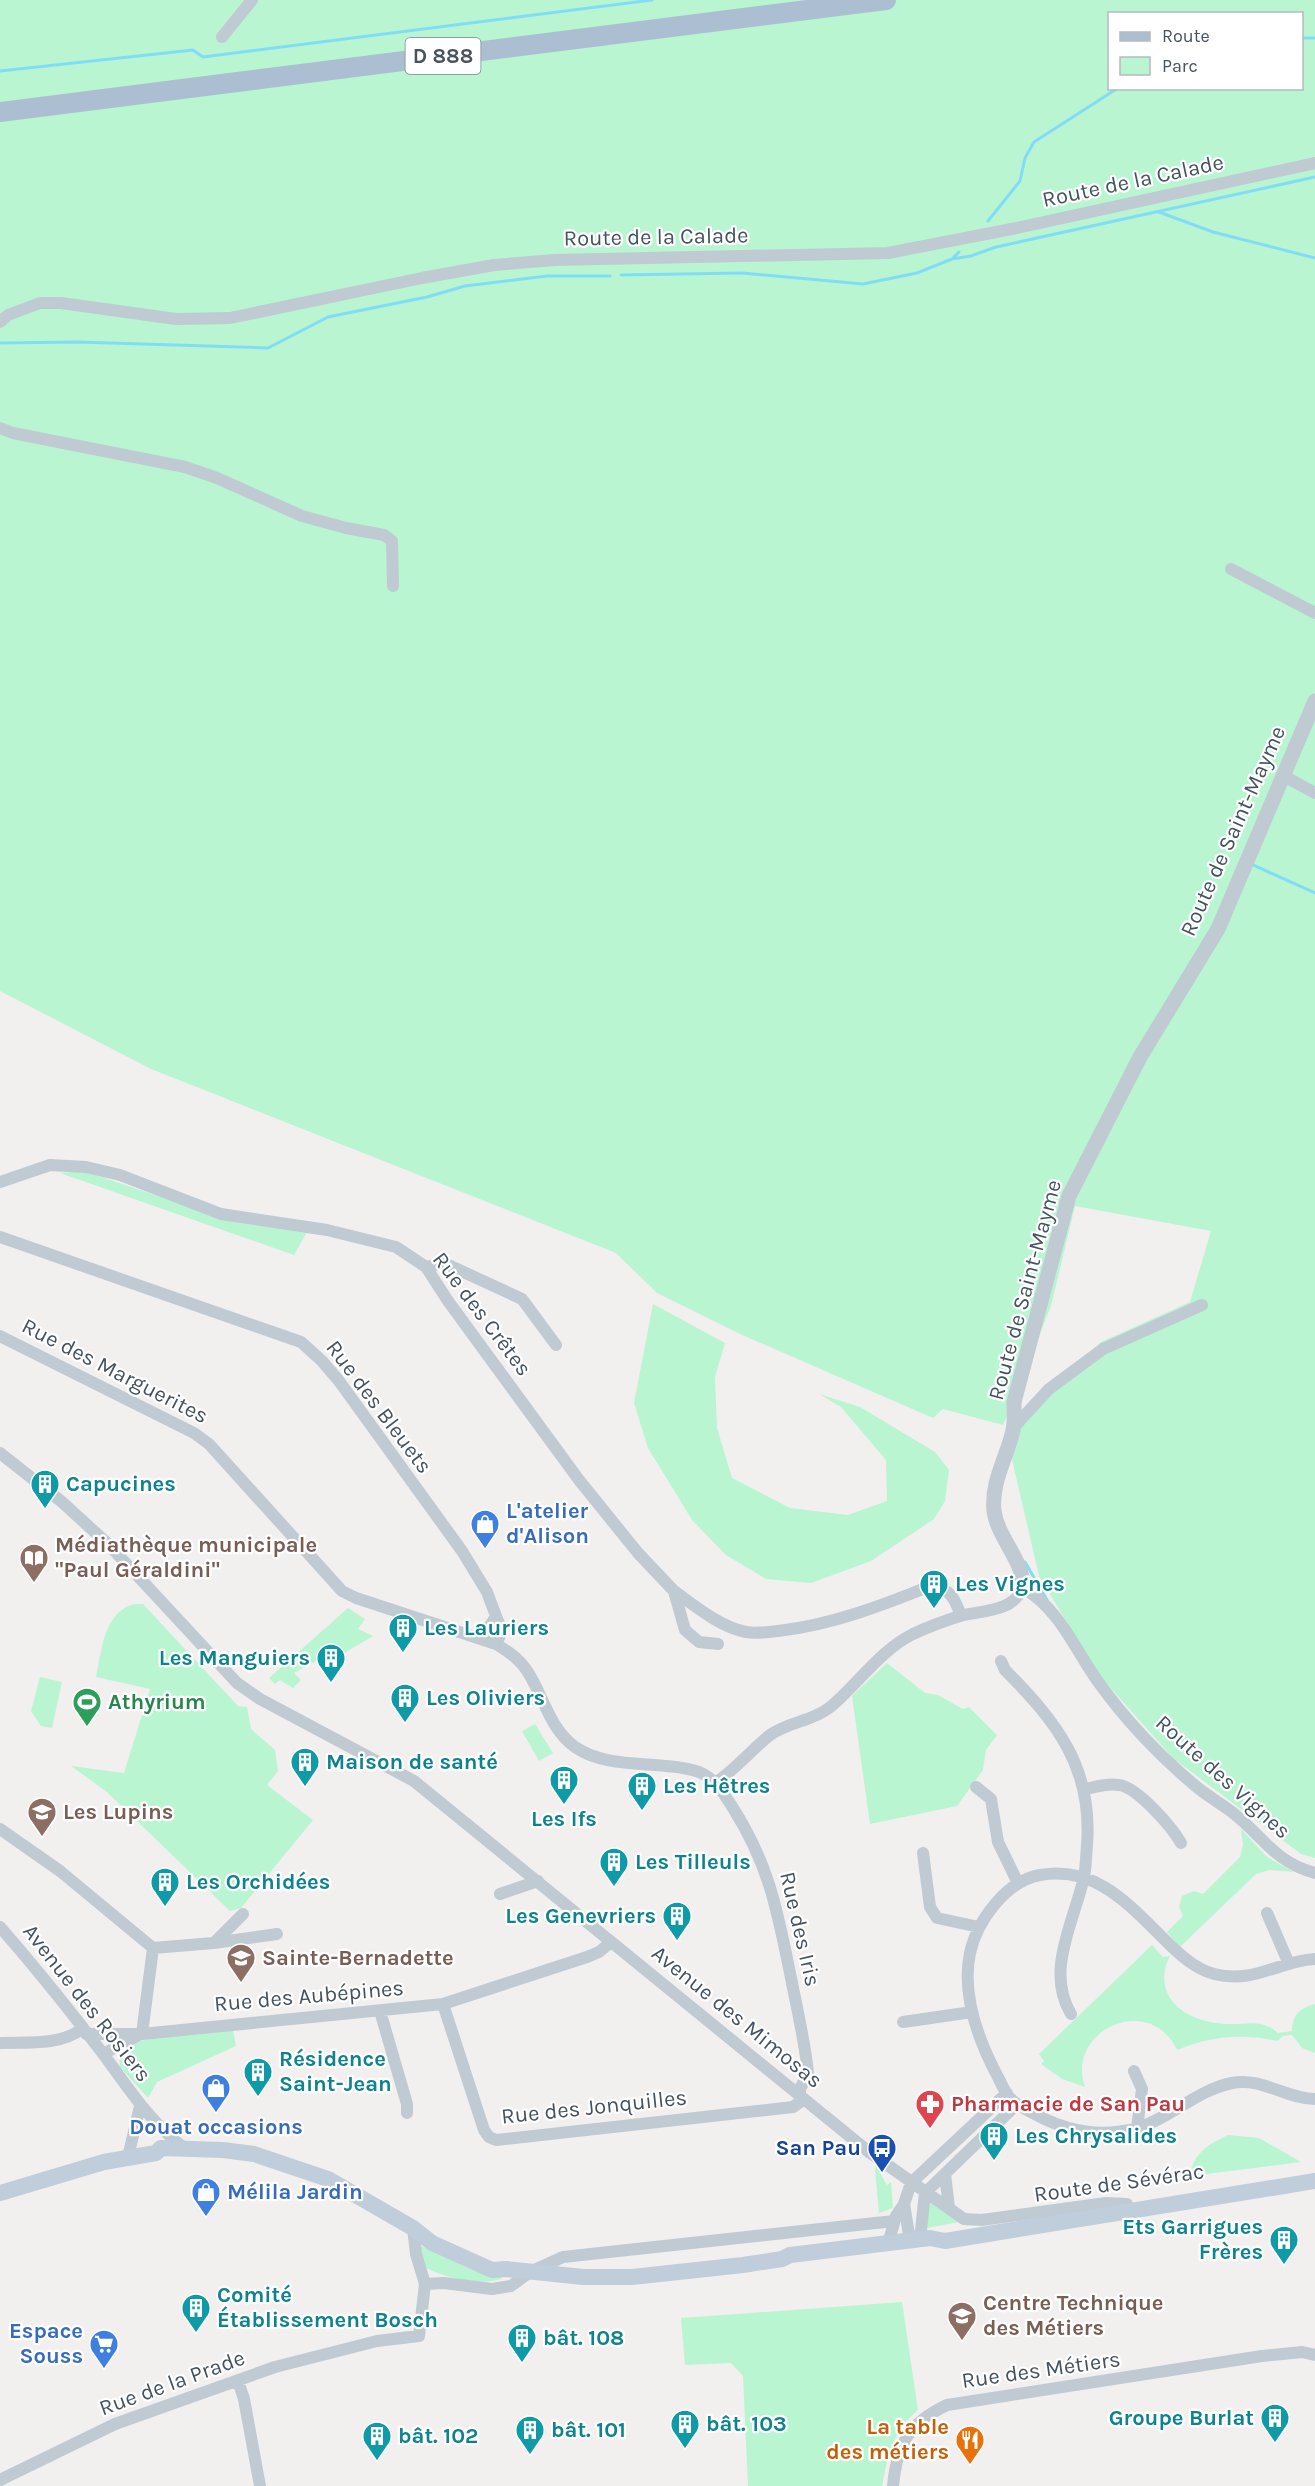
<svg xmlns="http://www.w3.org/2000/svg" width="1315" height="2486" font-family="Karla,sans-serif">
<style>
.green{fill:#b9f5d1;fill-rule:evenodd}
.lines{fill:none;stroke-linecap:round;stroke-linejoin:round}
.stream{stroke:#81ddf7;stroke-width:3}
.minor{stroke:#bfcad3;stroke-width:12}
.tertiary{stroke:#bfcad3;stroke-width:15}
.secondary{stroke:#c0cddb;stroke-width:16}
.primary{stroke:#acbfd2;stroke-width:20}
.labels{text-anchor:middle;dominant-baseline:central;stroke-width:4.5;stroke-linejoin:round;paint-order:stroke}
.shield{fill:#fff;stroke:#7d8790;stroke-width:1.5}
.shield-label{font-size:21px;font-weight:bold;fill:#455360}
.street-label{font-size:22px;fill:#455360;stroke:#fff}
.culture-label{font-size:22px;font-weight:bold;fill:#0d838f;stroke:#fff;text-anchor:start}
.shop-label{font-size:22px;font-weight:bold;fill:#366cbe;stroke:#fff;text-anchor:start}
.education-label{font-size:22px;font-weight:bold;fill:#785e54;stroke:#fff;text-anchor:start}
.leisure-label{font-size:22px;font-weight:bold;fill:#27864d;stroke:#fff;text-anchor:start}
.health-label{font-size:22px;font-weight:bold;fill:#be3a42;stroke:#fff;text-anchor:start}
.transit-label{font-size:22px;font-weight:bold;fill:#164399;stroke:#fff;text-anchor:end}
.food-label{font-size:22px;font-weight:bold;fill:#c56008;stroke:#fff;text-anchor:end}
</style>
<rect width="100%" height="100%" fill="#f2efef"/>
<path class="green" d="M0,0H1315V1858L1301,1854L1173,1758L1099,1675L1039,1576L1007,1438L1101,1342L1190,1302L1211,1231L1075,1206L1051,1306L1003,1425L943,1409L933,1418L740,1334L657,1293L616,1253L151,1069L0,991ZM1110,14H1302V88H1110Z
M84,1171L193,1208L307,1232L294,1255L60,1173Z
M653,1304L725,1343L715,1377L717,1428L732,1478L790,1508L848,1515L887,1501L886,1460L841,1407L819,1394L860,1407L935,1452L949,1470L945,1501L934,1519L871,1561L811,1583L766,1579L726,1555L692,1520L648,1448L634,1403Z
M134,1604H143L238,1706L247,1707L251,1729L275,1750L278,1771L267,1785L313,1820L241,1908L230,1911L107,1792L71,1766L124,1773L150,1689L96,1677C102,1650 103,1613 134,1604Z
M348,1608L365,1619L358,1629L373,1636L334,1659L329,1654L294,1673L301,1680L293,1688L280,1680L275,1684L269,1678Z
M887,1663L925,1693L938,1695L963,1709L969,1707L997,1735L986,1750L983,1770L957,1806L870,1824L852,1696Z
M40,1677L62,1682L52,1728L41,1726L31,1711Z
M535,1724L553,1753L539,1761L522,1731Z
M1241,1829L1267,1857L1294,1872L1269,1870L1256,1874L1180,1947L1167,1932L1183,1916L1179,1907L1182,1896L1194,1891L1203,1894L1240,1857L1243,1845Z
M1152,1945L1163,1957L1170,1956C1164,1967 1162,1979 1167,1992C1176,2015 1207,2024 1230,2024C1248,2024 1263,2019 1278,2033L1292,2031C1292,2015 1300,2008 1315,2004V2053L1302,2048L1292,2035L1283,2036L1277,2041C1242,2033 1210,2036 1177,2050C1150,1992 1065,2030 1085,2087L1062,2079L1041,2064L1044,2061L1039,2054Z
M233,2030L236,2046L157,2082L148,2098L120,2067L119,2055C137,2031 203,2033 233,2030Z
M1228,2135L1259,2138L1301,2162L1190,2176C1193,2153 1209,2144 1228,2135Z
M876,2166L887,2185L891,2182L893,2208L879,2213L875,2170Z
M929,2200L959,2222L927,2228Z
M417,2244L470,2269L503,2277L501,2279C478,2286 445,2278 424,2267Z
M902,2302L918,2410C891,2434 889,2453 882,2486H748L743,2376L731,2363L685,2365L681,2318Z"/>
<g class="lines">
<path class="stream" d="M1302,38H1315
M0,71L193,50L203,57L652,0
M1159,212L1213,232L1315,258
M988,221L1020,181L1025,158L1034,142L1118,88
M952,259L971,256L996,247L1315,177
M621,275L742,273L863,284L917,273L952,259L959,252
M0,343L78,342L268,348L328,317L427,297L465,286L547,276H610
M1251,864L1315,893
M1025,1562L1047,1600"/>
<path class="minor" d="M222,37L252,0
M0,322L8,315L40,303H61L176,319L230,318L422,278L494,265L555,260L888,253L1017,228L1315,163
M0,428L13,433L185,467L217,478L302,516L346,528L384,535L392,541L393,586
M1231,569L1315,613
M1282,775L1315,793
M0,1182L50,1165L86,1167L120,1175L221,1214L327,1230L396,1247L426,1267L448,1301L579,1480L638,1553L674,1591L685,1630L699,1642L718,1644
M0,1237L301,1342L322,1361L339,1381L462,1551L487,1592L496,1616
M426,1267L444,1263L522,1299L556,1345
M0,1336L194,1433L209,1444L342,1591L356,1598L496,1644C509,1652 521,1660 529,1674C544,1698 550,1729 575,1747C610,1771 659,1759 699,1772C715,1778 724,1794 733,1808C771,1868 778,1915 792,1983C798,2013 805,2043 808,2073L800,2089V2102L793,2107L496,2140L489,2137L484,2130L443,2004
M1014,1427L1049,1389L1103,1349L1202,1305
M0,1453L62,1502L108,1544L237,1683L260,1699L414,1781L869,2152L964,2219L982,2220L1106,2203L1127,2204
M674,1591C695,1606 720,1627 746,1632C756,1634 767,1632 778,1631C832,1625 883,1605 933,1585C951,1590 955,1599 961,1616
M482,1639L496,1616L502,1631L496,1644
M1001,1661L1005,1670C1057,1722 1093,1768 1087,1845C1086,1856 1086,1867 1084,1877C1074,1922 1045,1971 1071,2014
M715,1783C735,1770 751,1750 770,1735C790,1721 816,1721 835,1703C861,1680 881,1650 913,1634C928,1627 944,1621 960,1616C983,1610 1011,1613 1023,1588C1060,1609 1075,1650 1099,1683C1125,1719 1158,1754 1192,1783C1204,1794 1219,1802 1232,1812C1263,1836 1274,1862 1315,1873
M976,1787L991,1799L998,1842L1018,1883
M1085,1789C1096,1787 1107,1783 1119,1785C1137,1787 1172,1827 1181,1843
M0,1829L60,1871L153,1948
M923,1853L930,1907L937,1918L979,1927
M500,1894L538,1881
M1267,1913L1289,1964
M0,1927C36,1968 71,2012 104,2055C130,2090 149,2121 184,2148
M214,1943L243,1914
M153,1948L214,1943L277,1934
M1315,1959C1278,1961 1255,1984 1214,1974C1195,1969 1179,1954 1166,1941C1129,1905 1096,1865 1040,1875C1006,1881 977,1921 970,1953C961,1996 979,2042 999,2079C1002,2085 1005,2093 1010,2098C1016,2105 1025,2109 1033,2113C1065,2131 1101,2138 1137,2128C1171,2118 1197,2090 1232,2083C1262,2077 1286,2099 1315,2099
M380,2011L407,2104V2113
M903,2022L972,2012
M86,2034H142L443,2004L587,1957L599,1952L611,1942
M142,2034L153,1948
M0,2043C27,2042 59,2046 82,2029
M103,2054L139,2035
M1134,2071L1142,2089L1137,2128
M128,2157L140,2106
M945,2174L949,2208
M925,2193L1017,2104
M904,2204L910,2241
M413,2228L416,2254L425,2284
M920,2239L925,2193
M888,2244L896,2216L904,2204L911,2183L1007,2093
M238,2381L244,2399L260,2486
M0,2480L115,2424L275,2367L377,2341L419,2336L425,2284L444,2283L492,2289L511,2286L530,2272L563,2257L894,2221
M893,2486C897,2444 909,2423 947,2405L1262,2356L1302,2352L1315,2355"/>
<path class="tertiary" d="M1023,1588C1024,1560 998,1539 994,1511C991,1481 1007,1458 1013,1430C1015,1421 1014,1411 1014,1402L1069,1196L1140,1057L1218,929L1315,701"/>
<path class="secondary" d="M0,2193L104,2162L156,2153L161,2148L223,2150L254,2154L328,2179L413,2228L432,2243L492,2270L506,2269L583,2277H632L743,2265L782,2259L790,2255L930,2238L945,2241L1315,2181"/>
<path class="primary" d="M0,112L886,0"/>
</g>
<defs>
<g id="building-pin" transform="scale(1.5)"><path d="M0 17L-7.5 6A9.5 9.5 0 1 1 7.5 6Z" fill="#0f9aa8" stroke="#fff"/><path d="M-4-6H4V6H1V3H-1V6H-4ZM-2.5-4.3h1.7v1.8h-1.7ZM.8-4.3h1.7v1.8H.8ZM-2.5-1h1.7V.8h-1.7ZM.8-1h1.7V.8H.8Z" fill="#fff"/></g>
<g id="shop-pin" transform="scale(1.5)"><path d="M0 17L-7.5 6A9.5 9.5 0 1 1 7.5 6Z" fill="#3f7fe0" stroke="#fff"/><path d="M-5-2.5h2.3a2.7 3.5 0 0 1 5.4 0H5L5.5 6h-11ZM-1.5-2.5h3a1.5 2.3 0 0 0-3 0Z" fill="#fff"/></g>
<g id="library-pin" transform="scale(1.5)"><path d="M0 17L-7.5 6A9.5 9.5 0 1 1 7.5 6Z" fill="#8d6e63" stroke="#fff"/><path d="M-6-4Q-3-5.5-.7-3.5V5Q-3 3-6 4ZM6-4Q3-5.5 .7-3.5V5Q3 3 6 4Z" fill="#fff"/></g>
<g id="stadium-pin" transform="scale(1.5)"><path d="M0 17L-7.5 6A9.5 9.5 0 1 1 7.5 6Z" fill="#2e9e5b" stroke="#fff"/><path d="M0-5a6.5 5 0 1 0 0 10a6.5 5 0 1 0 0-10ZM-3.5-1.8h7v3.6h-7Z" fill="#fff"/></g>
<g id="school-pin" transform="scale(1.5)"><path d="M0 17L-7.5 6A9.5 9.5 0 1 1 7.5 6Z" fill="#8d6e63" stroke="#fff"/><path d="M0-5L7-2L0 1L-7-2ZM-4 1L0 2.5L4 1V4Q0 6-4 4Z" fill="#fff"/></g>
<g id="pharmacy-pin" transform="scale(1.5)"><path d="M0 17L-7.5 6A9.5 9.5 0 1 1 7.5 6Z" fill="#e0444e" stroke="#fff"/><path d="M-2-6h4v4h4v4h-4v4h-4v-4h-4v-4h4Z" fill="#fff"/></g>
<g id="bus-pin" transform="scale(1.5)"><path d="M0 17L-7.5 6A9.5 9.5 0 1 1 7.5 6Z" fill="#1a4fb4" stroke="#fff"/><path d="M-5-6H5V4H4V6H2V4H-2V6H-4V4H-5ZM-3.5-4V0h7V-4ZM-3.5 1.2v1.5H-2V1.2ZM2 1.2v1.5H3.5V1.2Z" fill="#fff"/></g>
<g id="supermarket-pin" transform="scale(1.5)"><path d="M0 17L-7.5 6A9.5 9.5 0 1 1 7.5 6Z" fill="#3f7fe0" stroke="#fff"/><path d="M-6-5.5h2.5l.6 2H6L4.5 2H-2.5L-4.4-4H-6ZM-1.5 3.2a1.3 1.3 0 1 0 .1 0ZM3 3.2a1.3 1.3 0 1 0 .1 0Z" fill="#fff"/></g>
<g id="restaurant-pin" transform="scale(1.5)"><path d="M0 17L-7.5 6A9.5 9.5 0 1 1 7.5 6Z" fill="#e8710a" stroke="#fff"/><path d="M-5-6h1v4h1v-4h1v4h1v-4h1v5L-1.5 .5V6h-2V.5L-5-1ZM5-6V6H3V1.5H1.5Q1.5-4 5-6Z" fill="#fff"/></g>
</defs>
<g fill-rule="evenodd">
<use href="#building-pin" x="45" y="1484"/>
<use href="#shop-pin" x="485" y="1524"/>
<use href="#library-pin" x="34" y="1558"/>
<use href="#building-pin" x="934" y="1584"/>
<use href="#building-pin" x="403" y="1628"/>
<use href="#building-pin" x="331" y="1658"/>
<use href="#building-pin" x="405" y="1698"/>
<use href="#stadium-pin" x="87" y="1702"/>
<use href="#building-pin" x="305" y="1762"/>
<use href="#building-pin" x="564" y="1780"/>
<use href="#building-pin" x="642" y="1786"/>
<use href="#school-pin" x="42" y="1812"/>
<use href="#building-pin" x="614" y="1862"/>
<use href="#building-pin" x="165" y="1882"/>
<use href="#building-pin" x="677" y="1916"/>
<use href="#school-pin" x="241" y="1958"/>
<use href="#building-pin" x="258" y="2072"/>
<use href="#shop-pin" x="216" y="2088"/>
<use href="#pharmacy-pin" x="930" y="2104"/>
<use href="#building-pin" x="994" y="2136"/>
<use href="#bus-pin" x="882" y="2148"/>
<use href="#shop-pin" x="206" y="2192"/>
<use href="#building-pin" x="1284" y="2240"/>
<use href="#building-pin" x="196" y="2308"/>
<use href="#school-pin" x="962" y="2316"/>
<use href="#building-pin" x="522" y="2338"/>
<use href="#supermarket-pin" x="104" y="2344"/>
<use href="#building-pin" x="1275" y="2418"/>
<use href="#building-pin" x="685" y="2424"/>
<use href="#building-pin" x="530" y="2430"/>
<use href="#building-pin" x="377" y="2436"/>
<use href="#restaurant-pin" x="970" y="2440"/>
</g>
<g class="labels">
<rect class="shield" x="405.5" y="38" width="75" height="36" rx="4.5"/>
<g class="shield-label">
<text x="443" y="56">D 888</text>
</g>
<g class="street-label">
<text transform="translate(1133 181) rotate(-12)">Route de la Calade</text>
<text transform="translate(656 237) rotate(-1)">Route de la Calade</text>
<text transform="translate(1233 831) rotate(-66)">Route de Saint-Mayme</text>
<text transform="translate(1025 1290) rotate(-75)">Route de Saint-Mayme</text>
<text transform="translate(482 1314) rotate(53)">Rue des Crêtes</text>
<text transform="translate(115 1371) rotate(27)">Rue des Marguerites</text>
<text transform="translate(379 1407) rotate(53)">Rue des Bleuets</text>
<text transform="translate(1223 1777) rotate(42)">Route des Vignes</text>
<text transform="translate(800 1929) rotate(77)">Rue des Iris</text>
<text transform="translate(309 1996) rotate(-5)">Rue des Aubépines</text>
<text transform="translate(87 2003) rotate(52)">Avenue des Rosiers</text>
<text transform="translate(737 2017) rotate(39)">Avenue des Mimosas</text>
<text transform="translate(594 2107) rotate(-6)">Rue des Jonquilles</text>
<text transform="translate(1119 2183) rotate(-8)">Route de Sévérac</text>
<text transform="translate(1041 2370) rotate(-8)">Rue des Métiers</text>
<text transform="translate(172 2383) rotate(-20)">Rue de la Prade</text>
</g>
<g class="culture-label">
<text x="66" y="1484">Capucines</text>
<text x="955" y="1584">Les Vignes</text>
<text x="424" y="1628">Les Lauriers</text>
<text x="310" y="1658" text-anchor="end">Les Manguiers</text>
<text x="426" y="1698">Les Oliviers</text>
<text x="326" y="1762">Maison de santé</text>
<text x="663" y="1786">Les Hêtres</text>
<text x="564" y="1819" text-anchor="middle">Les Ifs</text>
<text x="635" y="1862">Les Tilleuls</text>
<text x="186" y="1882">Les Orchidées</text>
<text x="656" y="1916" text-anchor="end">Les Genevriers</text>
<text x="279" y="2059">Résidence<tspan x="279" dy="25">Saint-Jean</tspan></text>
<text x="1015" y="2136">Les Chrysalides</text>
<text x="1263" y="2227" text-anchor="end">Ets Garrigues<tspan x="1263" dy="25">Frères</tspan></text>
<text x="217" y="2295">Comité<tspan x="217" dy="25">Établissement Bosch</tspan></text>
<text x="543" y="2338">bât. 108</text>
<text x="1254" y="2418" text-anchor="end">Groupe Burlat</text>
<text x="706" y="2424">bât. 103</text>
<text x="551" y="2430">bât. 101</text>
<text x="398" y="2436">bât. 102</text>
</g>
<g class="shop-label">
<text x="506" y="1511">L'atelier<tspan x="506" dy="25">d'Alison</tspan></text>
<text x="216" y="2127" text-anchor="middle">Douat occasions</text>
<text x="227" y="2192">Mélila Jardin</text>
<text x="83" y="2331" text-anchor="end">Espace<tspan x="83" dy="25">Souss</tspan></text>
</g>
<g class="education-label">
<text x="55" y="1545">Médiathèque municipale<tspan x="55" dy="25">"Paul Géraldini"</tspan></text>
<text x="63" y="1812">Les Lupins</text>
<text x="262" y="1958">Sainte-Bernadette</text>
<text x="983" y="2303">Centre Technique<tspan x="983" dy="25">des Métiers</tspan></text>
</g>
<g class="leisure-label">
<text x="108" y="1702">Athyrium</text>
</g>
<g class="health-label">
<text x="951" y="2104">Pharmacie de San Pau</text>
</g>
<g class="transit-label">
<text x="861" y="2148">San Pau</text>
</g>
<g class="food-label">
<text x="949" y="2427">La table<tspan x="949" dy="25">des métiers</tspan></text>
</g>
</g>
<rect x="1108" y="12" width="195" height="78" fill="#ffffff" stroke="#b5babf" stroke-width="1.5"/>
<rect x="1120" y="32" width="30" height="9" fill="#acbfd2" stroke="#b5babf" stroke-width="1.5"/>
<text x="1162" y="42" font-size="18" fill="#455360">Route</text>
<rect x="1120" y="57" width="30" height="18" fill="#b9f5d1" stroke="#b5babf" stroke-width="1.5"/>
<text x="1162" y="72" font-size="18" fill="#455360">Parc</text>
</svg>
